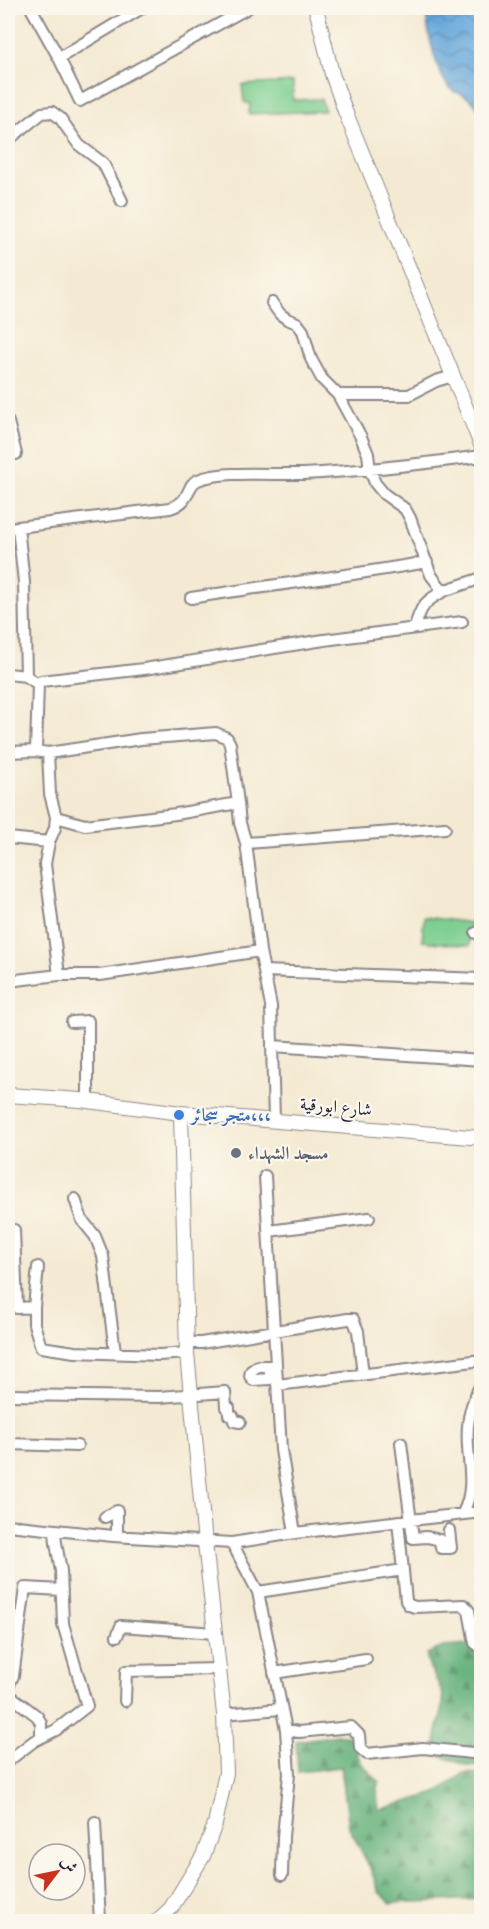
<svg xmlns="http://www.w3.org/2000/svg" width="489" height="1929" font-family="'IM FELL French Canon',Amiri,serif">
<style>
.forest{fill:url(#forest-firs);stroke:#446a5a;stroke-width:1.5}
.pitch{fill:#7cce8f;stroke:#4f7865;stroke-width:1.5}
.water{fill:url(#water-waves);stroke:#44658a;stroke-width:1.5}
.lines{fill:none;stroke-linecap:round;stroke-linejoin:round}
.minor-casing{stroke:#8b8687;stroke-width:14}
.major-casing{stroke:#8b8687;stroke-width:16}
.minor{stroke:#fff;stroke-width:10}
.major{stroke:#fff;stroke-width:14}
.shop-dot{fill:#3f7fe0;stroke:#fbf7ec;stroke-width:2}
.worship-dot{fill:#6b7280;stroke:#fbf7ec;stroke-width:2}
.labels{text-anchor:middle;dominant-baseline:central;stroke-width:4.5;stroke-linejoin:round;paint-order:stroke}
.street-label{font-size:18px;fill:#22223b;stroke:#fbf7ec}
.shop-label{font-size:18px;font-weight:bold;fill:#366cbe;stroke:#fbf7ec;text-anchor:start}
.worship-label{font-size:18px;font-weight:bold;fill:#5b616d;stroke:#fbf7ec;text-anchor:start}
</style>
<defs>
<pattern id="forest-firs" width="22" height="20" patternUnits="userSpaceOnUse" patternTransform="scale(1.5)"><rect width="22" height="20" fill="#65b17a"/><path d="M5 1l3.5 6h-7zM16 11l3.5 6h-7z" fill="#539065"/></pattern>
<pattern id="water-waves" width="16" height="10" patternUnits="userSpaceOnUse" patternTransform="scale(1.5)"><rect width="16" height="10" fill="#66a8da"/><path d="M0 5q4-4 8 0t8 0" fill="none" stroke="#5488b2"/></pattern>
</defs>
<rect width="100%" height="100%" fill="#fbf7ec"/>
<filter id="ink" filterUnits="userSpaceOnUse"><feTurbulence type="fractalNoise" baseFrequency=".0167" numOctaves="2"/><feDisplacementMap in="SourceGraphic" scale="12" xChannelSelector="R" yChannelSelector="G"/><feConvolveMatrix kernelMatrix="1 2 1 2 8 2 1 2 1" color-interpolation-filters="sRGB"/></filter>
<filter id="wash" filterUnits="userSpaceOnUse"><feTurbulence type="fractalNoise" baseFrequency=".008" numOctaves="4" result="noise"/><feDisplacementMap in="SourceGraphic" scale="24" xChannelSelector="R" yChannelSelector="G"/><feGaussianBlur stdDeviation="1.35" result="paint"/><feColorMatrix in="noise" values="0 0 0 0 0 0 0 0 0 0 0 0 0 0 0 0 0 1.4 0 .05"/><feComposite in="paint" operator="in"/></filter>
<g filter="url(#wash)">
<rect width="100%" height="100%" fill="#f4ead3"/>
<path class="forest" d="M481,1644V1767L468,1766L438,1755C431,1731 445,1718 443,1698C442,1682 426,1670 427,1654L443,1647Z
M338,1735L350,1737L361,1763L379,1782L377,1795L379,1810L436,1793L464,1773L481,1774V1899L391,1903L379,1892L371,1870L349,1827L341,1767L298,1772L296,1741Z"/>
<path class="pitch" d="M293,82V100L321,99L325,111L249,114L250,104L244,102L242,85Z
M424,917L472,923L469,946L422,941Z"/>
<path class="water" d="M426,8H481V114C476,106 472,98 462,94C457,92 454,93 450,88C436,74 426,27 426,8Z"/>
</g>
<g filter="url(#ink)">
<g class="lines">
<g class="minor-casing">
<path id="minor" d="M31,8L59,58L142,8
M59,58L80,101L248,8
M8,140L42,113L52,112L60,118L79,145L103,163L122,201
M272,303L280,314L287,319L297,323L303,331L311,359L322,379L338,395L361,437L368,454L370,470L375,483L384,494L405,509L410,518L431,575L440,587L446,590L482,578
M338,395H409L436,381L453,376
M8,422L16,454
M18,527L170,508C193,501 185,485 198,480C220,470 276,475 303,474C363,471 422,464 482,456
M8,528L18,527L24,582L26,676
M191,598C270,585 349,576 427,562
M415,628C420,606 426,600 446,590
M8,674L26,676L38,684L36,751L48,753L50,794L56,817L85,825L176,814L238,803L240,823L246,843L260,951L271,1006L274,1120
M38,684L41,681L144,669L324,640L462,622
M8,752L36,751
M48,753L141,739L216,733L227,738L230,744L238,803
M56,817L55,828L49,842L45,864L59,975
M8,838L49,842
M246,843L445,828
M476,933L482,931
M264,971L482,979
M8,981L59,975H100L260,951
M72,1022L88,1021V1101
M272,1046L482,1060
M265,1176L281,1450L295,1533
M75,1199L82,1220L95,1236L103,1256L115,1352
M14,1230L17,1308L34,1307V1324L41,1347L75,1352L159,1355L187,1353
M269,1231L369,1218
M34,1307L38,1267
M187,1343H201L348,1319H353L358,1331L363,1375
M270,1366H258L251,1371L250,1376L253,1380L270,1379V1366
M277,1385L482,1360
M8,1395L159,1397L225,1392L226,1407L229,1408V1415L233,1416L234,1421L240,1422
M401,1443L413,1538L427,1537L440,1540L441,1548H451L449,1530
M8,1444L77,1446
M463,1513C478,1483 465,1458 468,1426C469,1410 474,1397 482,1382
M105,1517L117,1511V1536
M398,1521L406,1601L409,1605L415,1607L464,1605L469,1611L475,1643L482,1648
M8,1525L113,1536L232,1543L295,1533L482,1512
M232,1543L258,1592L286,1730L289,1774L283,1837L282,1875
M258,1592L403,1570
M117,1636L121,1626L215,1633
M274,1673L366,1659
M8,1686L13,1676L25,1588L62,1590
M8,1694L37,1716L41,1723V1737
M125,1701L126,1671L219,1669
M224,1714L280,1709
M286,1730L299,1732L351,1727L359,1735L360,1748L367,1754L423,1748L482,1754
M8,1761L34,1741L56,1730L87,1706L63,1624L61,1571L56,1543L55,1531
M95,1822L100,1922"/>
</g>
<g class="major-casing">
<path id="major" d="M316,8L332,74L345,111L482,447
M8,1095L80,1100L181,1113L482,1138
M156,1922L171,1908L203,1856L215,1824L226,1773L224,1714L205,1543L187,1353L181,1113"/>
</g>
<use href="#minor" class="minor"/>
<use href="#major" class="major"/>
</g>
</g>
<circle class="shop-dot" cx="179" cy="1115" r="6"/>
<circle class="worship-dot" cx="236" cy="1153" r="6"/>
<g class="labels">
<g class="street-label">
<text transform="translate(336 1107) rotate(5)">شارع ابورقية</text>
</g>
<g class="shop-label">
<text x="191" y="1115">متجر سجائر،،،</text>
</g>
<g class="worship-label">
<text x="248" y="1153">مسجد الشهداء</text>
</g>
</g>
<rect width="489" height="1929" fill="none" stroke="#fbf7ec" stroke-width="30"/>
<g transform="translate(57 1872) rotate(58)"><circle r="28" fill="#fbf7ec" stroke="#a4a2a5" stroke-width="1.5"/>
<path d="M0-4.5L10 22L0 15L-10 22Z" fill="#c8321e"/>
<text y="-9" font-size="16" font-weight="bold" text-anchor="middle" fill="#22223b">ش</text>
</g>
</svg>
